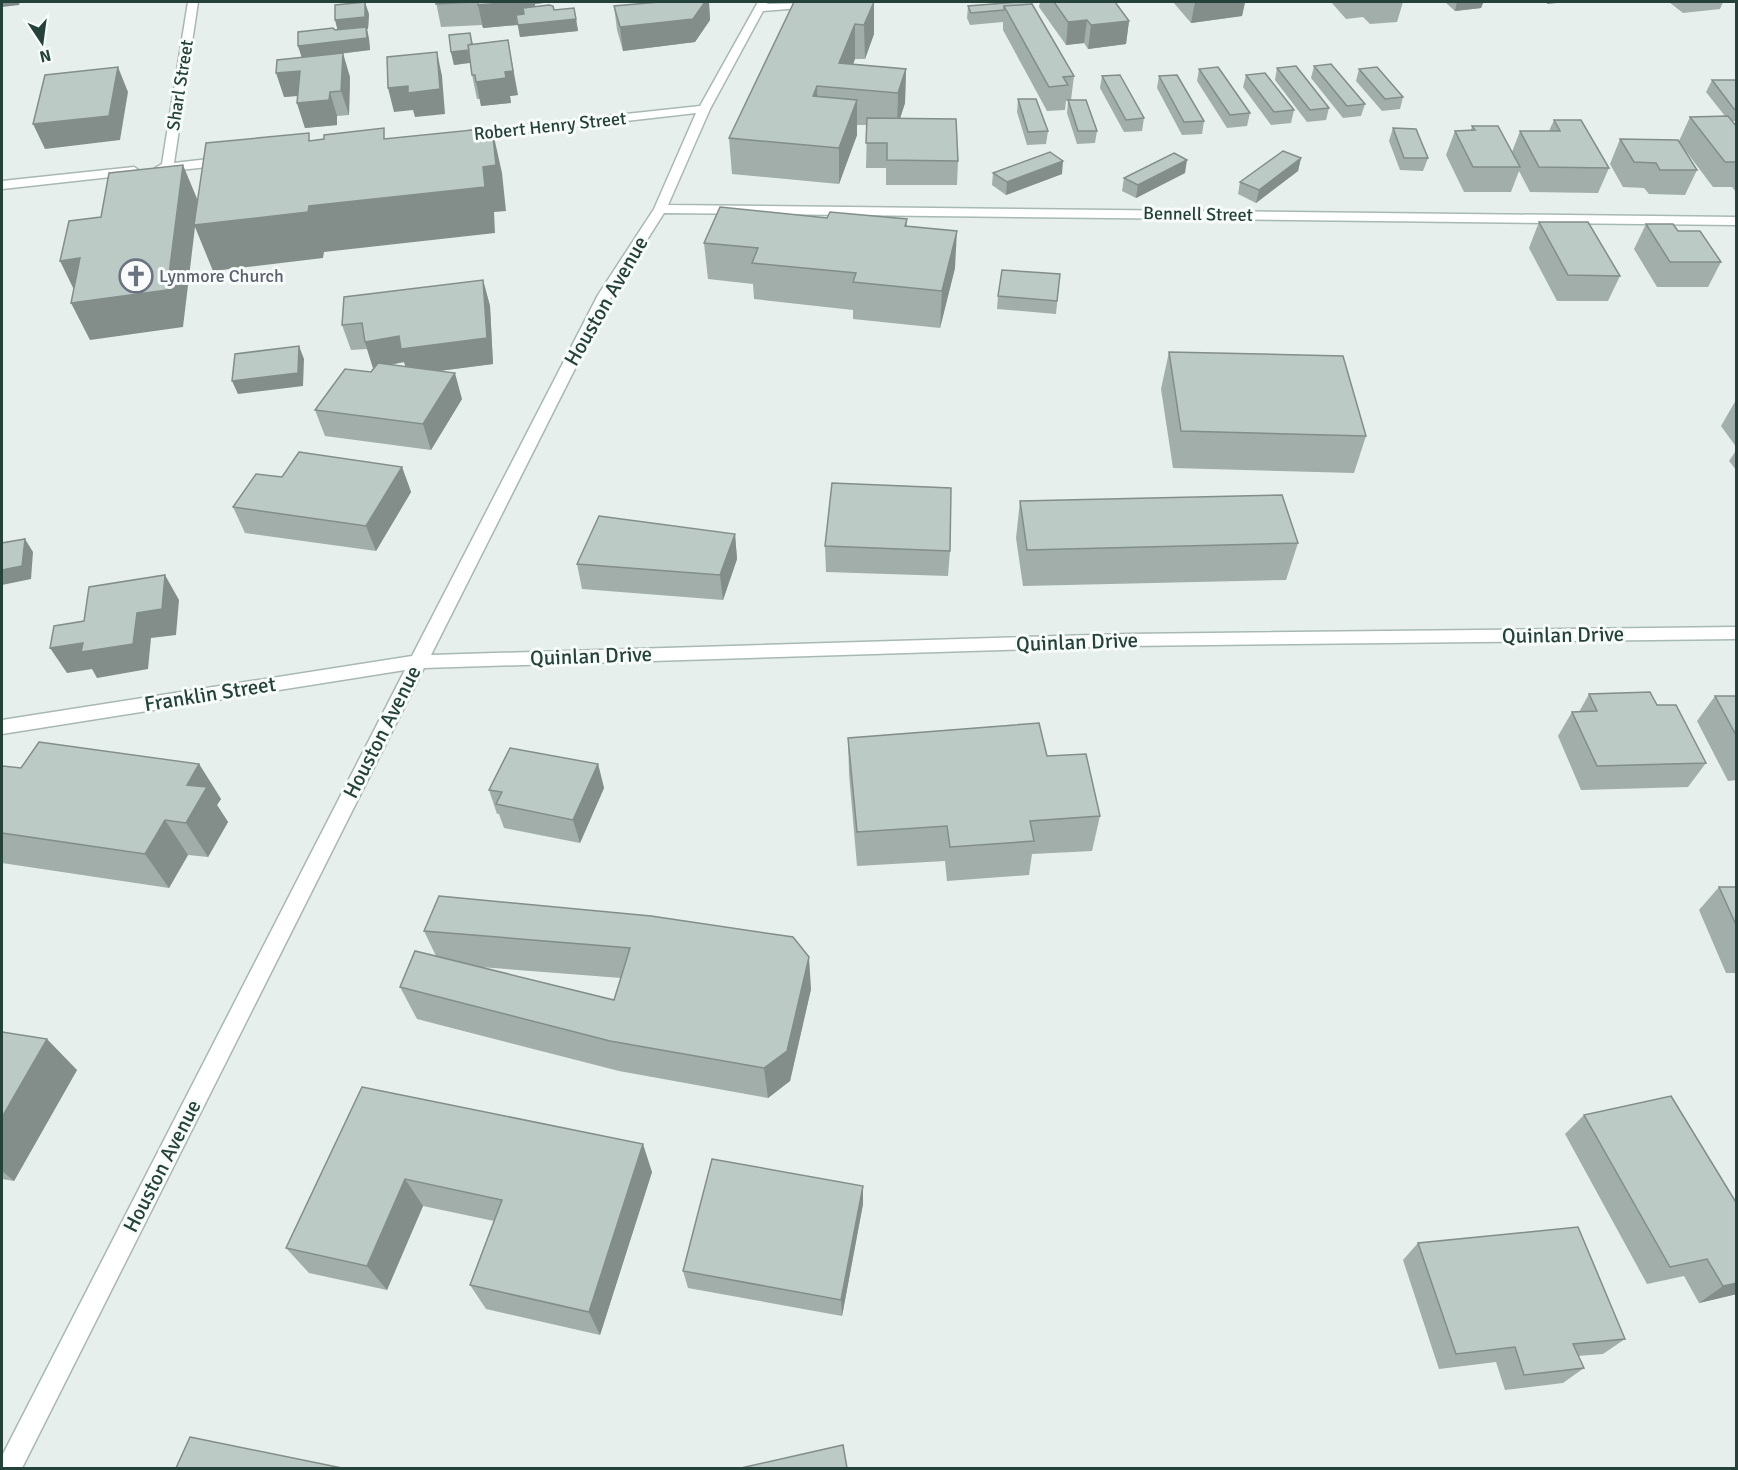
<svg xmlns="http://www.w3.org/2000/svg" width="1738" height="1470" font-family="Signika,sans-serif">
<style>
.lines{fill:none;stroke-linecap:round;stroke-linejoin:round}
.minor-casing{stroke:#a8b8b2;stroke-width:3}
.minor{fill:#fff;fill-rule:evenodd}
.wall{fill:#a1aea9;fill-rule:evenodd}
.shaded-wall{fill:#838d89}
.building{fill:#bbcac4;stroke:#838d89;stroke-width:1.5}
.labels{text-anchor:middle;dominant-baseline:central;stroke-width:6;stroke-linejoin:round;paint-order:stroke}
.far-street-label{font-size:18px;fill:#24423a;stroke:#f7fbf9}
.far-worship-label{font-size:18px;fill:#5b616d;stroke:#f7fbf9;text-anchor:start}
.street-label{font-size:21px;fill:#24423a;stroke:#f7fbf9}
</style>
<rect width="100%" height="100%" fill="#e6efeb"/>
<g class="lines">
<g class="minor-casing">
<path id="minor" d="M188,2H198L174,163L226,157L232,161L226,165L161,172L155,168L162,164Z
M758,2H768L767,4L842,2L837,5L763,11L710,109L668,205L1736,217V225L664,213L612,295L431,655L1128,634L1736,627V639L1128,646L424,668L22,1468H2V1456L405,670L2,734V720L412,656L598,295L654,209L696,113L469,139L463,135L469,131L700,106Z
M134,167L140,171L138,174L2,189V181Z"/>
</g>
<use href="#minor" class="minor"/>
</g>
<path class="wall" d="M436,2H552L535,4V7L554,10L576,19L578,31L520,37L516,16L517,25L483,28L482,25L441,27Z
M659,2H709L710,20L695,42L623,51L617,30L614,6Z
M874,2V34L865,59H855L853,64L906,69L905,103L900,118L958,161L957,185H886V168H866L867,125H857V135L839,184L732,174L729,138Z
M1019,2L1074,76L1071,100L1097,131L1095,143L1077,144L1067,113L1068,101H1066L1065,110L1047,111L1003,30V22L970,25L967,18L968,6Z
M1040,2H1115L1129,21L1126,44L1088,49L1084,43L1066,45L1039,7Z
M1173,2H1245L1242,16L1191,23Z
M1331,2H1403L1397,22L1370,24L1363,17L1346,19Z
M1445,2H1489L1483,3L1481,8L1455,11Z
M1669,2H1723L1720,9L1683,13Z
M369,14L368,29H367L369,39L370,50L339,54L350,77L349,115L337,116V125L305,128L297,103L298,96L284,97L302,57L298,46L337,30Z
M470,33L472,44L518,95L510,96L511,103L481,106L480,99H477L472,75L470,63L454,65L451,52Z
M1314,66L1365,104L1361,116L1343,118L1311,78Z
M1277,68L1329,108L1326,120L1307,122L1275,80Z
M1199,69L1250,113L1247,126L1227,128L1197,81Z
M1359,69L1403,97L1400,109L1382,111L1356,81Z
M1246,75L1294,110L1291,123L1271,125L1243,87Z
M1102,76L1144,118L1142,131L1124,132L1100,88Z
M1159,76L1204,121L1202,134L1182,135L1157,88Z
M1712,80H1737V121H1732L1737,127V193L1732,187H1713L1682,146L1697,170L1685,195L1649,194L1644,188L1623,187L1610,164L1620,139L1679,141L1690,117L1725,116L1706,92Z
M1018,99L1048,131L1046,144L1027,145L1017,112Z
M1554,120L1609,168L1598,193L1530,192L1519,171L1511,192H1464L1446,155L1455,131L1471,130L1472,126L1512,152L1520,131H1549Z
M1393,128L1428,158L1423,171L1400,170L1389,141Z
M1301,158L1298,171L1256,203L1238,194L1240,182Z
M993,173L1062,174L1006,195L992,185Z
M1185,173L1136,198L1122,191L1124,178Z
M827,218L907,219V226L955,268L940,328L853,319V310L754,299L753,284L708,279L704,243Z
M1539,222L1620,276L1608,301H1557L1529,248Z
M1646,224L1678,231L1721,262L1708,287H1657L1634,249Z
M1060,274L1056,314L997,309L998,296Z
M483,280L490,306L493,364L438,371L462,399L431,450L325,436L315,410L371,372L375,367L373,368L367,349L351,350L342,325ZM404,362L406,367L390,365Z
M1169,352L1366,436L1354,473L1173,468L1161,389Z
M1736,400H1737V448L1721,426Z
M1737,449V471L1729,461Z
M402,467L411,492L376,551L245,533L233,507Z
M1020,501L1298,543L1286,580L1023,586L1016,538Z
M735,534L737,559L723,600L582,589L577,564Z
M825,546L950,551L948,576L826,572Z
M1589,694L1657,705L1706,763L1688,787L1581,790L1558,736L1572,712H1579Z
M1715,696H1737V780L1728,781L1697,721Z
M848,738L1047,756L1100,816L1092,851L1032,854L1029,875L947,881L945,861L857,866L849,774Z
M199,764L221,799L217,805L228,822L208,857L188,855L169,888L2,863V768H21Z
M598,764L604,788L580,843L504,828L499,814H497L489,790Z
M1719,887H1737V973H1726L1699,910Z
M439,896L811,989L790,1081L768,1098L619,1071L417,1019L400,987L436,956L424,931ZM480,967L621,978L614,1000Z
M2,1032L77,1070L14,1181L2,1179Z
M362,1087L652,1172L600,1335L486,1309L470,1285L494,1221L423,1206L387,1290L309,1273L286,1248Z
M1584,1115L1737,1294L1699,1303L1684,1276L1647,1284L1565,1134Z
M863,1186V1204L842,1316L688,1288L683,1271Z
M1418,1243L1625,1339L1603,1354L1578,1356L1584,1368L1563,1383L1505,1390L1496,1362L1439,1369L1403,1260Z"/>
<path class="shaded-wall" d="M2,2H20L19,5L2,7Z
M365,2L369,14L368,29H367L369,39L370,50L302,58L298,46L338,32L335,20Z
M512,2H552L535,4L536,14L516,16L517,25L483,28L478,5Z
M705,2H709L710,20L695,42L623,51L620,27Z
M874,2V34L865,59L864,25Z
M1195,2H1245L1242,16L1191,23Z
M1457,2H1489L1483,3L1481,8L1455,11Z
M1547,2H1567L1547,4Z
M576,19L578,31L520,37L518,25Z
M1087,20L1084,43L1066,45L1068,22Z
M1129,21L1126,44L1088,49L1091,25Z
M855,24V59L844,88L839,63Z
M470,33L475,62L454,65L451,52Z
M508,40L518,95L510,96L511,103L481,106L476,82L505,72Z
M437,52L442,76L445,114L415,117L413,110L394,112L388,88Z
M343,53L350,77L349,115L341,91Z
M118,67L128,92L120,140L45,149L33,124Z
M906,69L905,103L897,128L898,93Z
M300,71L307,95L284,97L276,73Z
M817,86L818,121L813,96Z
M330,92L337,116V125L305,128L297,103Z
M857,100V135L839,184V148Z
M492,128L502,173L506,211L494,212L495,233L324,252L323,258L213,271L195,227L183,327L90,340L71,303L183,165L198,201L309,206L483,167Z
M1301,158L1298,171L1256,203L1259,190Z
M1187,160L1185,173L1136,198L1138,185Z
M1063,161L1062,174L1006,195L1007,182Z
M957,231L955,268L940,328L942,291Z
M80,258L78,298L60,261Z
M483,280L490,306L493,364L408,375L404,362L373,368L365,342Z
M299,346L304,359L303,386L238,394L232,381Z
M455,373L462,399L431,450L423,424Z
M402,467L411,492L376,551L366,526Z
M735,534L737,559L723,600L720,575Z
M25,539L33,552L31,579L2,585V570Z
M165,575L179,600L176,635L151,638L148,669L97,678L92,669L67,673L50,648L137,613Z
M199,764L221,799L217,805L228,822L208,857L186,823L187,785Z
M598,764L604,788L580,843L573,820Z
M165,820L188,855L169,888L145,854Z
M809,957L811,989L790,1081L768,1098L764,1068Z
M47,1039L77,1070L14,1181L2,1171V1117Z
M643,1144L652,1172L600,1335L589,1312Z
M405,1179L423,1206L387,1290L367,1266Z
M863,1186V1204L842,1316L841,1300Z
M1737,1283V1294L1699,1303L1723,1286Z"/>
<path class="building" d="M365,2V17L335,20V5Z
M436,2H472L436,4Z
M478,2H512L478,5Z
M659,2H705L693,19L620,27L614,6Z
M794,2H874L864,25L855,24L839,63L906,69L898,93L817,86L813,96L857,100L839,148L729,138Z
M1019,2H1031L1034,8L1032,4L1004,6V10L971,13L968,6Z
M1054,2H1115L1129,21L1091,25L1087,20L1068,22Z
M1032,4L1074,76L1063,77L1068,85L1049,87L1004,6Z
M549,5L553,6L554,10L574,8L576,19L518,25L516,15L524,14L523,8Z
M366,27L367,38L298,46V32L333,28L335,30Z
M470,33L472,44L468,45L469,50L451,52L449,35Z
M508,40L513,71L505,72L506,78L476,82L475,75H472L468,45Z
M437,52L440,89L408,93V86L388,88L387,57Z
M343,53L341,91L330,92L329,100L297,103L300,71L276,73L277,60Z
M1331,64L1365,104L1347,106L1314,66Z
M1296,66L1329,108L1310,110L1277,68Z
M118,67L109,116L33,124L45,75Z
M1218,67L1250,113L1230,115L1199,69Z
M1377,67L1403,97L1385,99L1359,69Z
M1265,73L1294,110L1274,112L1246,75Z
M1120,75L1144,118L1126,120L1102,76Z
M1177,75L1204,121L1184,122L1159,76Z
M1712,80H1737V109H1734Z
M1018,99H1036L1048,131L1028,132Z
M1068,100H1086L1097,131H1078Z
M1728,116L1737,127V162H1725L1690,117Z
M867,118L956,119L958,161L887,160V143H866Z
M1554,120H1581L1609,168L1539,167L1520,131H1560Z
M1472,126H1498L1520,167H1473L1455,131L1475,130Z
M384,128V139L492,128L496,165L483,167L485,187L309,206L308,212L194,225L206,143L309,133V141L324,139V135Z
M1393,128L1416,129L1428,158H1404Z
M1620,139L1678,140L1697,170H1660L1656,163L1634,162Z
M1283,151L1301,158L1259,190L1240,182Z
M1050,152L1063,161L1007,182L993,173Z
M1174,153L1187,160L1138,185L1124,178Z
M183,165L167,290L71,303L80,258L60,261L69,221L101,217L109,173Z
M720,207L827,218L830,212L907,219L905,226L957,231L942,291L853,282L856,273L752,263L758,248L704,243Z
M1539,222H1588L1620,276L1568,275Z
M1646,224H1673L1678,231H1700L1721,262H1670Z
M1002,270L1060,274L1057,301L998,296Z
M483,280L487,338L401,349L399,336L365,342L362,323L342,325L344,297Z
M299,346L298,373L232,381L235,354Z
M1169,352L1343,356L1366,436L1181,431Z
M378,363L455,373L423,424L315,410L345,369L371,372Z
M299,452L402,467L366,526L233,507L256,474L282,477Z
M832,483L951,488L950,551L825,546Z
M1282,495L1298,543L1027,550L1020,501Z
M599,516L735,534L720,575L577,564Z
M25,539L22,566L2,570V543Z
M165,575L162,609L137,613L133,644L81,652L83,643L50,648L54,626L84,621L89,587Z
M1650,692L1657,705H1676L1706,763L1597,766L1572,712L1597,711L1589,694Z
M1715,696H1737V737Z
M1039,723L1047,756L1086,754L1100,816L1030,821L1034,841L950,847L947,826L857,832L848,738Z
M39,742L199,764L187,785L207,787L186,823L165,820L145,854L2,833V768L3,766L21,768Z
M510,748L598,764L573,820L496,804L502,792L489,790Z
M1719,887H1737V927Z
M439,896L651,916L793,937L809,957L787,1051L764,1068L610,1041L400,987L415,951L614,1000L630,948L424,931Z
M2,1032L47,1039L2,1117Z
M362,1087L643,1144L589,1312L470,1285L502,1200L405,1179L367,1266L286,1248Z
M1671,1096L1737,1204V1283L1723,1286L1707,1259L1670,1267L1584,1115Z
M712,1159L863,1186L841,1300L683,1271Z
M1578,1227L1625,1339L1573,1344L1584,1368L1524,1375L1515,1347L1456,1354L1418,1243Z
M190,1437L342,1468H176Z
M843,1445L847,1468H741Z"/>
<defs>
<g id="church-ring" transform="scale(1.725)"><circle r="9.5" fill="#f7fbf9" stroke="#6b7280" stroke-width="1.5"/><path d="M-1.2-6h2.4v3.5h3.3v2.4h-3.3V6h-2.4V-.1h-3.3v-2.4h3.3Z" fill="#6b7280"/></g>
</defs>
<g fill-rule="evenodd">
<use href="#church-ring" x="136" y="276"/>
</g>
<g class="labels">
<g class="far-street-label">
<text transform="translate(180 85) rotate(-81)">Sharl Street</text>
<text transform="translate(550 126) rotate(-6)">Robert Henry Street</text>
<text transform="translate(1198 214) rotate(1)">Bennell Street</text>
</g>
<g class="far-worship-label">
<text x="159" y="276">Lynmore Church</text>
</g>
<g class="street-label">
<text transform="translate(606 301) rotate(-60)">Houston Avenue</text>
<text transform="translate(1563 635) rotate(-1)">Quinlan Drive</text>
<text transform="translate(1077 642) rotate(-2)">Quinlan Drive</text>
<text transform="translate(591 656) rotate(-2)">Quinlan Drive</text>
<text transform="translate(210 694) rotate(-9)">Franklin Street</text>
<text transform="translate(382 732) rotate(-63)">Houston Avenue</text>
<text transform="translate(162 1166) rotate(-63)">Houston Avenue</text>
</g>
</g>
<rect width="1738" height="1470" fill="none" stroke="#24423a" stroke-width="6"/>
<g transform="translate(42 42) rotate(167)" stroke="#f7fbf9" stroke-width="4.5" paint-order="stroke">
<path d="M0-4.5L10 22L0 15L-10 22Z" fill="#24423a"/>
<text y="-9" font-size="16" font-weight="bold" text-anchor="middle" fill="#24423a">N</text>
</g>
</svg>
